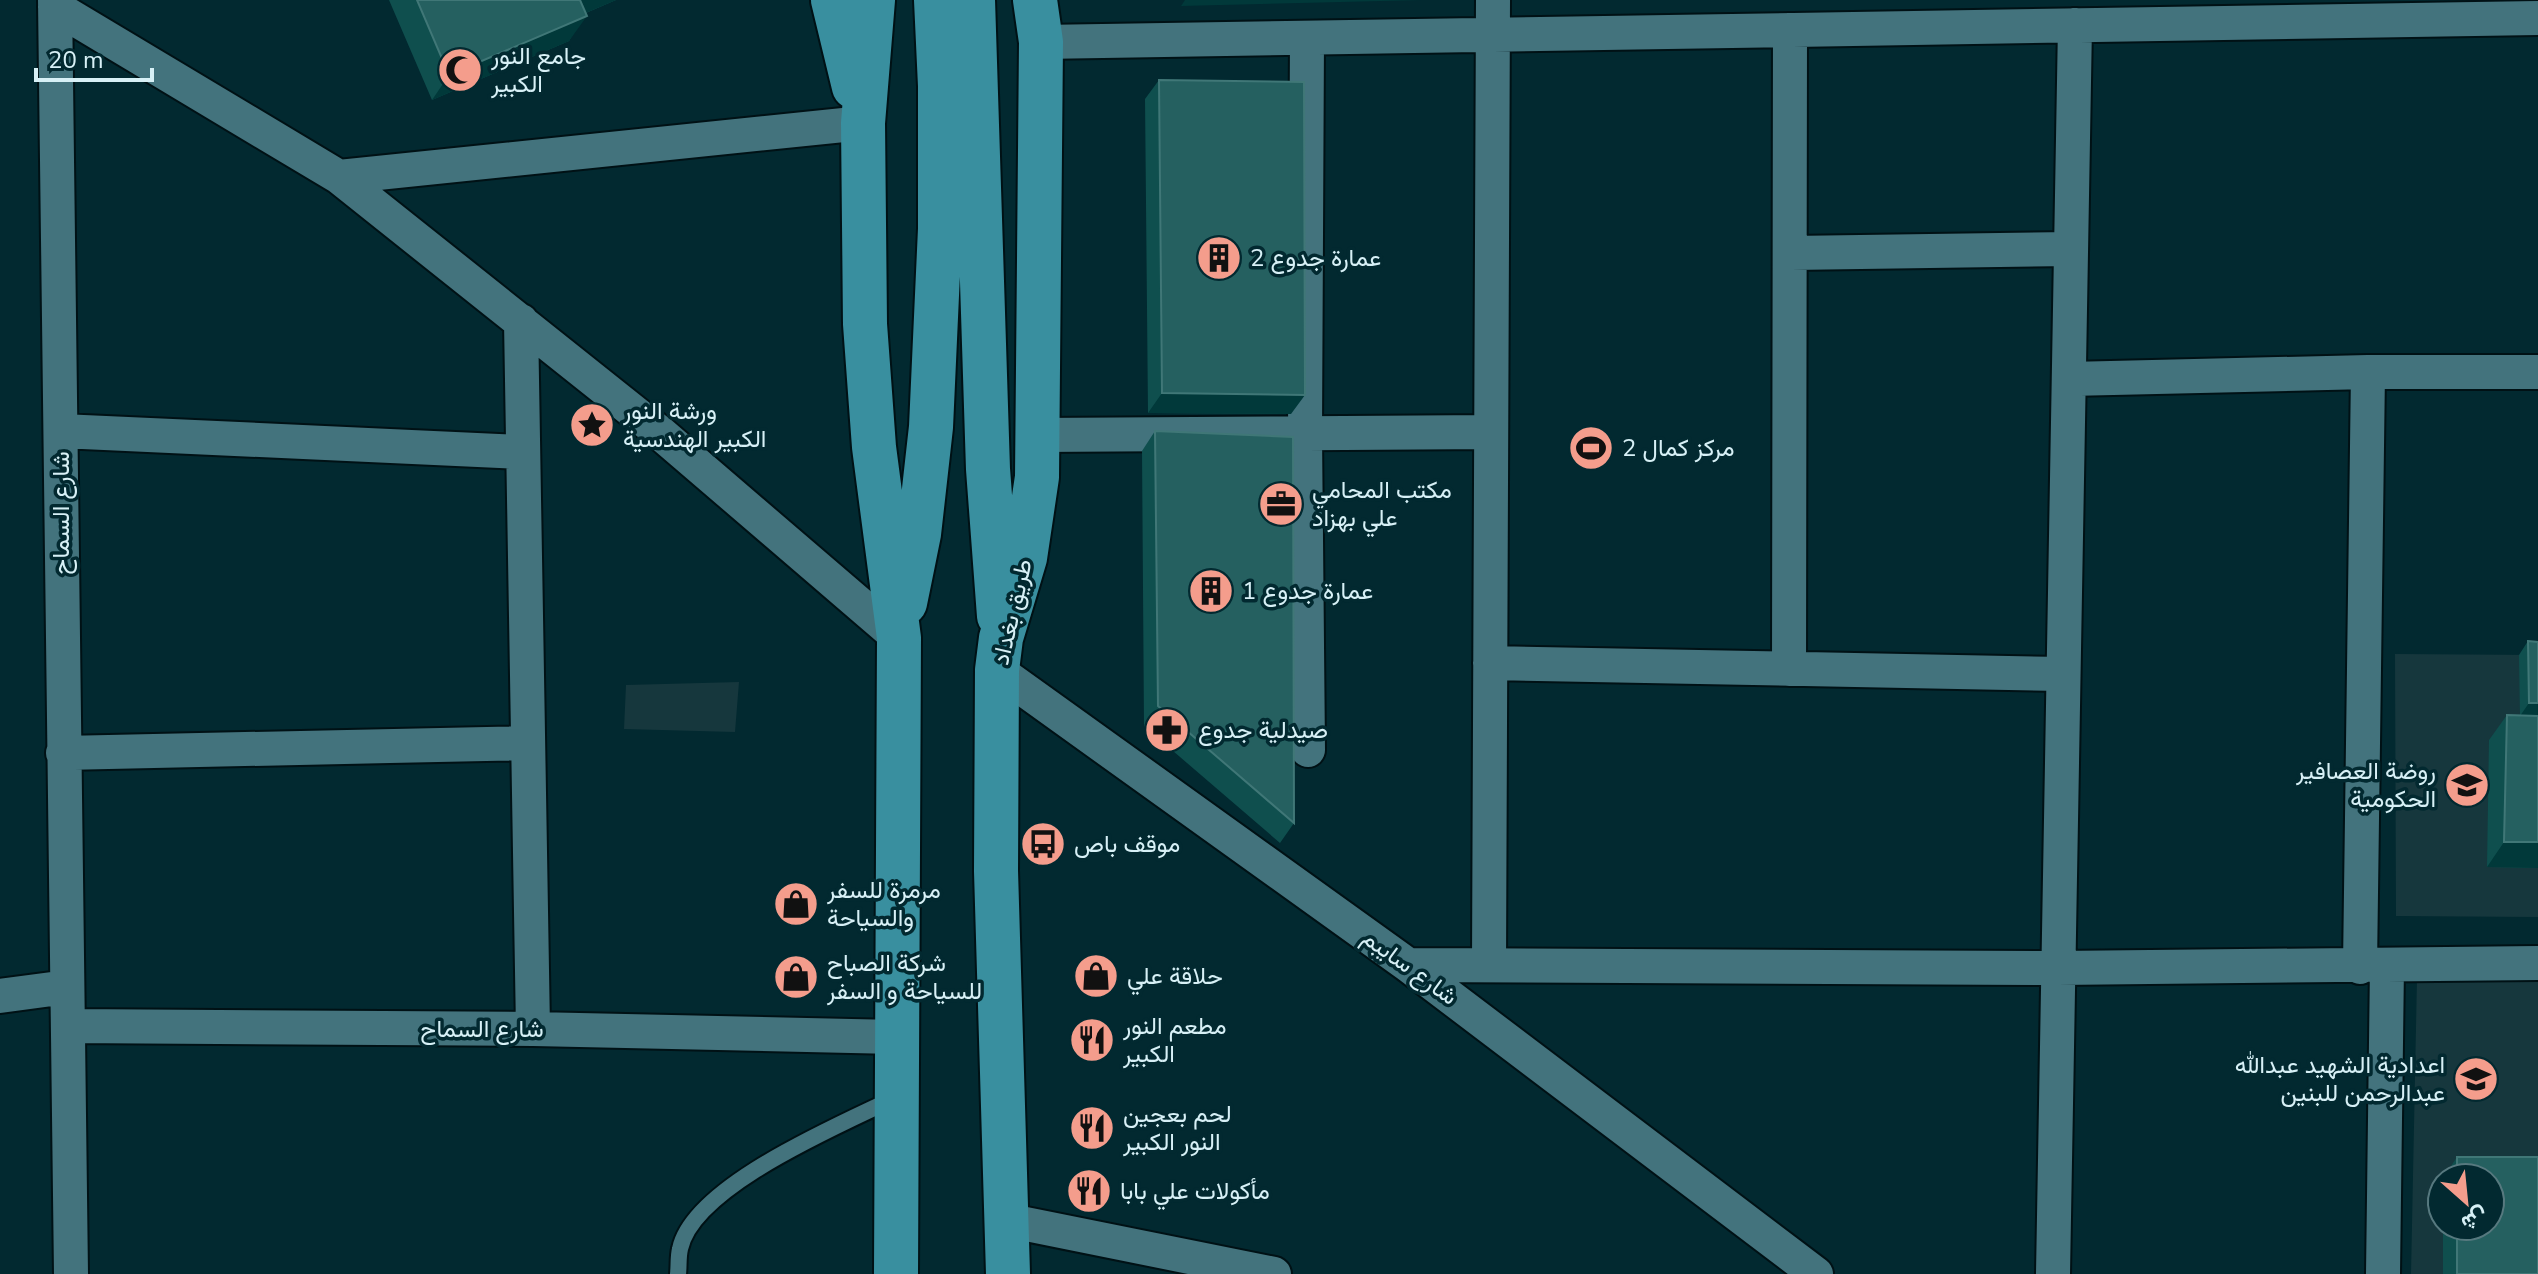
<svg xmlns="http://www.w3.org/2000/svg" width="2538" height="1274" font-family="'Nunito Sans',Vazirmatn,sans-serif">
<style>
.built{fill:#16373d;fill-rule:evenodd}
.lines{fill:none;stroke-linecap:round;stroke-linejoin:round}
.service-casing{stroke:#001115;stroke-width:20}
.minor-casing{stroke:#001115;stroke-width:38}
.primary-casing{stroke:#001115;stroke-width:48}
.service{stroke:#43737d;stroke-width:16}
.minor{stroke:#43737d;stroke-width:34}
.primary{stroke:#398f9f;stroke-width:44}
.wall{fill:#0f4f4e}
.shaded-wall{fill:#01393a}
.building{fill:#256060;stroke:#407777;stroke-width:2}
.labels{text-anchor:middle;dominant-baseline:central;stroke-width:7;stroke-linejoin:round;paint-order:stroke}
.poi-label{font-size:24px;fill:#d7f0f6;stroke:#022930;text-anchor:start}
.street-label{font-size:24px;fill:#d7f0f6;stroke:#022930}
</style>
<rect width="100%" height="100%" fill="#022930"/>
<path class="built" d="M2395,654L2538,655V917L2396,916Z
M739,682L735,732L624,729L626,685Z
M2417,978L2538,980V1274H2411ZM2442,1178H2490V1226H2442Z"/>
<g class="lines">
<g class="service-casing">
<path id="service" d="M678,1274C679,1266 678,1257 680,1249C693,1186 840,1125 895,1098"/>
</g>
<g class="minor-casing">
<path id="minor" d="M55,0L71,1274
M55,7L339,177L659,432L899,638
M1307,38L1305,433L1308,750
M1041,42L2538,18
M339,177L863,123
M1791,253L2071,249
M521,321L533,1029
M2069,379L2368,372H2538
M61,431L523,452
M1038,435L1491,432
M1490,663L2063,674
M1789,669L1790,30
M997,670L1408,965L1816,1274
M63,753L528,743
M1408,965L2058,968L2538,963
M1489,965L1493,0
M2360,967L2368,372
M0,996L67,987
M68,1026L533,1029L896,1037
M1006,1220L1274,1274
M2053,1274L2075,25
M2383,1274L2387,965"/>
</g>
<g class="primary-casing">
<path id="primary" d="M833,0L854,87
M873,0L863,123L865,324L874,447L899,638L896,1274
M973,0L988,469L999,616
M905,603L919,534L931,427L940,229V86L936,0
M1008,1274L996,871L997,670L1001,638L1025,558L1037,477L1041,42L1035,0"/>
</g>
<use href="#service" class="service"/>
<use href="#minor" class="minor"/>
<use href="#primary" class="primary"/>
</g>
<path class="wall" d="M389,0H616L586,13L569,41L432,100Z
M1159,80L1291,414L1148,413L1145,99Z
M1155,431L1294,823L1280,843L1144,726L1142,451Z
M2528,641L2538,868L2487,867L2489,740L2507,715L2520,716L2519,655Z
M2457,1157H2538V1274H2443V1226H2490V1178H2443Z"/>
<path class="shaded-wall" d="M578,0H616L562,23Z
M1185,0H1422L1181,6Z
M587,16L569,41L432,100L449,75Z
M1162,393L1305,395L1291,414L1148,413Z
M2529,703H2538V717L2520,716Z
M2504,842H2538V868L2487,867Z"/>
<path class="building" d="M417,0H580L587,16L449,75Z
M1159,80L1304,82L1305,395L1162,393Z
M1155,431L1293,437L1294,823L1158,706Z
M2528,641L2538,642V703H2529Z
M2507,715L2538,716V842H2504Z
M2457,1157H2538V1274H2457V1226H2490V1178H2457Z"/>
<defs>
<g id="mosque-disc" transform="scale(2.3)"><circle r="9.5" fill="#f49d8c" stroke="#022930"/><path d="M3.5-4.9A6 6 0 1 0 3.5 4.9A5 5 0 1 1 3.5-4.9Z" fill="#111"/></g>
<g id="building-disc" transform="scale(2.3)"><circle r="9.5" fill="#f49d8c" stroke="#022930"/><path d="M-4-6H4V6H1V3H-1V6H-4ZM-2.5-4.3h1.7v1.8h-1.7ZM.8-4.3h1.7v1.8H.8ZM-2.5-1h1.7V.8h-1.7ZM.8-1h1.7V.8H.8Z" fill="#111"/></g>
<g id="sight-disc" transform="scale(2.3)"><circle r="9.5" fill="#f49d8c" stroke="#022930"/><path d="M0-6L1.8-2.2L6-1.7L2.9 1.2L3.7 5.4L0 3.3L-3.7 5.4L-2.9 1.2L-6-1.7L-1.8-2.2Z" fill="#111"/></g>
<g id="stadium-disc" transform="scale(2.3)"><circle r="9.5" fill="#f49d8c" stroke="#022930"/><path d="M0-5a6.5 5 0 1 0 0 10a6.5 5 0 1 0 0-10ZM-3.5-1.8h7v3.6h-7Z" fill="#111"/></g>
<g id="office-disc" transform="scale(2.3)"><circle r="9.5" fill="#f49d8c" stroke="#022930"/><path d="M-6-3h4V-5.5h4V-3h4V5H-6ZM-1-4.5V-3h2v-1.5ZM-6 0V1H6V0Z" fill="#111"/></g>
<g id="pharmacy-disc" transform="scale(2.3)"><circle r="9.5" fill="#f49d8c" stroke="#022930"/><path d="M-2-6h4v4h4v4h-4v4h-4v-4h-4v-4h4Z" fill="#111"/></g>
<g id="school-disc" transform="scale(2.3)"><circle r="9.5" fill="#f49d8c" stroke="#022930"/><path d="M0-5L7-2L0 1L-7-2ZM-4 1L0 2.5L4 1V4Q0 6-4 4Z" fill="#111"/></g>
<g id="bus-disc" transform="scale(2.3)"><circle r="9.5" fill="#f49d8c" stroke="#022930"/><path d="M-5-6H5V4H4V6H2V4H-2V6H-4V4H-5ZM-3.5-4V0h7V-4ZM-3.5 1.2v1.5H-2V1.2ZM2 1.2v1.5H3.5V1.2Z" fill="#111"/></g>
<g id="shop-disc" transform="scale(2.3)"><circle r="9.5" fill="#f49d8c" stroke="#022930"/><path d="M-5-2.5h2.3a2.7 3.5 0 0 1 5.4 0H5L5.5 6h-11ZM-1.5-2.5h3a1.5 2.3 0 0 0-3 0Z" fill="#111"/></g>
<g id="restaurant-disc" transform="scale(2.3)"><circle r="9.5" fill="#f49d8c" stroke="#022930"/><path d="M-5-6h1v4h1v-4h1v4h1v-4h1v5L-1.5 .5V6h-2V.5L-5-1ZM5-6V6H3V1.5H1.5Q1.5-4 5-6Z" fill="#111"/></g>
</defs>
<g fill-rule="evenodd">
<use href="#mosque-disc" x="460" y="70"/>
<use href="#building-disc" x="1219" y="258"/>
<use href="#sight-disc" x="592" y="425"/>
<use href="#stadium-disc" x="1591" y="448"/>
<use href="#office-disc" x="1281" y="504"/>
<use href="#building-disc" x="1211" y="591"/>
<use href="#pharmacy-disc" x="1167" y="730"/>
<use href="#school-disc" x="2467" y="785"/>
<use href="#bus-disc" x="1043" y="844"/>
<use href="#shop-disc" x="796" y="904"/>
<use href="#shop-disc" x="1096" y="976"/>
<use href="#shop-disc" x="796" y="977"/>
<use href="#restaurant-disc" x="1092" y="1040"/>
<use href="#school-disc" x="2476" y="1079"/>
<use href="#restaurant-disc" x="1092" y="1128"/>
<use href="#restaurant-disc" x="1089" y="1191"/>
</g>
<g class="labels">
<g class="poi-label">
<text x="491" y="56">جامع النور<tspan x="491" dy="28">الكبير</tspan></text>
<text x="1250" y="258">عمارة جدوع 2</text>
<text x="623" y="411">ورشة النور<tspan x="623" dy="28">الكبير الهندسية</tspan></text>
<text x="1622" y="448">مركز كمال 2</text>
<text x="1312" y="490">مكتب المحامي<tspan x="1312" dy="28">علي بهزاد</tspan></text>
<text x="1242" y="591">عمارة جدوع 1</text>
<text x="1198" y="730">صيدلية جدوع</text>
<text x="2436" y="771" text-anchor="end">روضة العصافير<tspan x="2436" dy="28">الحكومية</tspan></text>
<text x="1074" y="844">موقف باص</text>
<text x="827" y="890">مرمرة للسفر<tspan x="827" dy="28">والسياحة</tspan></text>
<text x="827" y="963">شركة الصباح<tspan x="827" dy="28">للسياحة و السفر</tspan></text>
<text x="1127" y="976">حلاقة علي</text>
<text x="1123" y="1026">مطعم النور<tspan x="1123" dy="28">الكبير</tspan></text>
<text x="2445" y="1065" text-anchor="end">اعدادية الشهيد عبدالله<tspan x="2445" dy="28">عبدالرحمن للبنين</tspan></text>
<text x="1123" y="1114">لحم بعجين<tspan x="1123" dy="28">النور الكبير</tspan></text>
<text x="1120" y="1191">مأكولات علي بابا</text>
</g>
<g class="street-label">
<text transform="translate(61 513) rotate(-90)">شارع السماح</text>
<text transform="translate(1012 612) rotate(-77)">طريق بغداد</text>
<text transform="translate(1410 967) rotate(36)">شارع سايبم</text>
<text x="482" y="1029">شارع السماح</text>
</g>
</g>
<g transform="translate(2466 1202) rotate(153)"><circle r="38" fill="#022930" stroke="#57797f" stroke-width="2"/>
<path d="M0-6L14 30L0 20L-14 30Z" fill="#f49d8c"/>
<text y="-12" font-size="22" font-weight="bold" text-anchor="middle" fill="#d7f0f6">ش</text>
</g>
<path d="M36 68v12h116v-12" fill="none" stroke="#d7f0f6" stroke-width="4"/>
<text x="48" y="68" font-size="24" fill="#d7f0f6" stroke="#022930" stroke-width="6" paint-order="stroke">20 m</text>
</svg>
